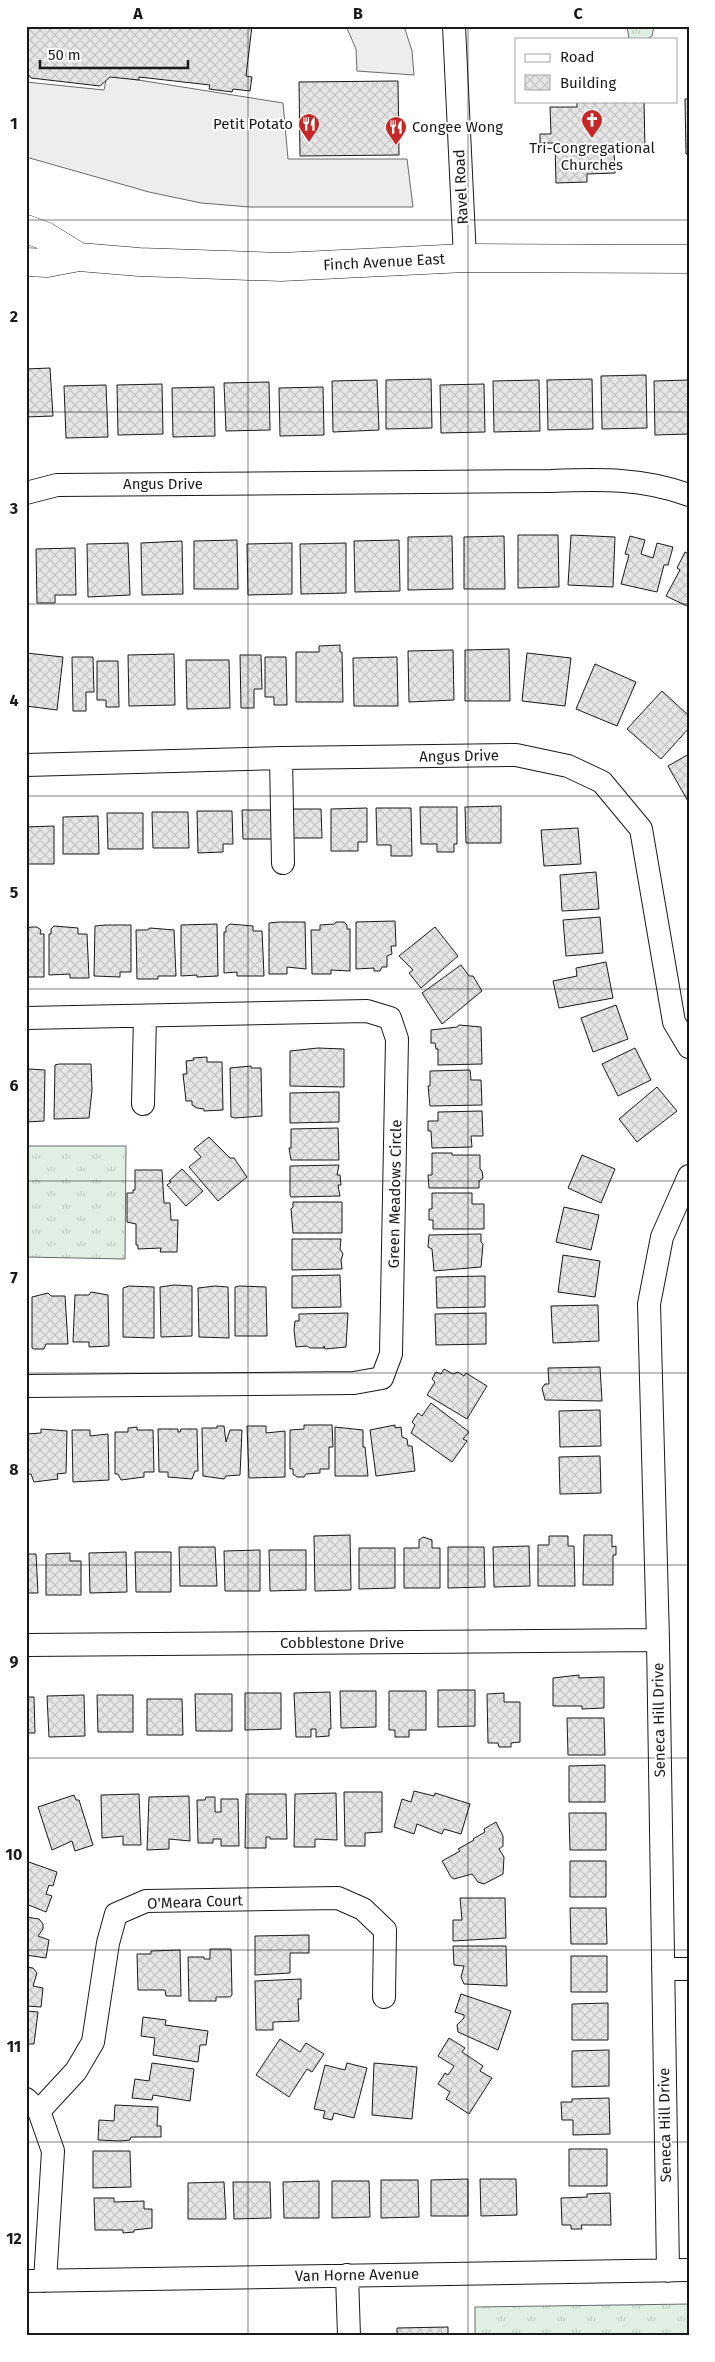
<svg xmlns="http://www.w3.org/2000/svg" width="715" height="2362" font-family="'Fira Sans',sans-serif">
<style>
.grass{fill:url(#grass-tufts);stroke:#6a6a6a}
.parking{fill:#ededed;stroke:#6a6a6a}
.building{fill:url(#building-cross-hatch);stroke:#1a1a1a}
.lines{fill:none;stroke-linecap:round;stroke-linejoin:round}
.minor-casing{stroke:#1a1a1a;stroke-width:24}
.major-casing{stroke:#1a1a1a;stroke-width:29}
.minor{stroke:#fff;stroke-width:22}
.major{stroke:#fff;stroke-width:28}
.grid{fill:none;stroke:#1a1a1a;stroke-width:1;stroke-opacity:0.55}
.labels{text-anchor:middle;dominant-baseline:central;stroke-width:4;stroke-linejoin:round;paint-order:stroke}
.poi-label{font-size:15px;fill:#1a1a1a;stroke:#fff;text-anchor:end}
.street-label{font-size:15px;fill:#1a1a1a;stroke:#fff}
.neatline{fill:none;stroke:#1a1a1a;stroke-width:2}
.grid-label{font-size:16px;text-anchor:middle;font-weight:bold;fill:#1a1a1a}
</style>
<defs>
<pattern id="grass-tufts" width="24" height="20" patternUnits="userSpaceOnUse" patternTransform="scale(1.25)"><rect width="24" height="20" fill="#e0efe3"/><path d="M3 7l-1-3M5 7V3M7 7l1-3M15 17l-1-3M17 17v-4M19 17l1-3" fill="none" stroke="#c0ccc2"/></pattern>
<pattern id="building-cross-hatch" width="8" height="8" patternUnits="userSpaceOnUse" patternTransform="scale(1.25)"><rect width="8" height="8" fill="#e6e6e6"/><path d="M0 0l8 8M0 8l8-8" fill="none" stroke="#c5c5c5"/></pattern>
</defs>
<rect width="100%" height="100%" fill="#fff"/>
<path class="grass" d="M627,26H654L652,36L647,39H629Z
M26,1146H126L125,1259L26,1257Z
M689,2304V2336H475V2307Z"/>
<path class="parking" d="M346,26H404L412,51L414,75L357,71L356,49Z
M107,75L283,103L288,159H407L413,207H250L201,203L149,192L26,157V82L104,90Z"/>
<path class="building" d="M26,26H252L246,76L252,77L250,91L233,89L232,92L209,89L210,85L139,77V80L110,77L100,86L31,78L26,71Z
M398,81L399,155L300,156L299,82Z
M685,99H689V154H686Z
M644,101L645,149L614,150L615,173L587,174V182L556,183L555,143H540V134H551L550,107H577V102L586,101Z
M50,368L53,416L26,417V369Z
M646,375L647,428L602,429L601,376Z
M431,379L432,428L386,429V380Z
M592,379L593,429L548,430L547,380Z
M377,380L379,430L333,432L332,381Z
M539,380L540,431L494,432L493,381Z
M689,380V434L655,435L654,381Z
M269,382L270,430L226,431L224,383Z
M162,384L163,434L118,435L117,385Z
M484,384L485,432L441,433L440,385Z
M106,385L108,437L66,438L64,386Z
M214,387L215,436L173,437L172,388Z
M323,387L324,435L280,436L279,388Z
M518,535H558L559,587L518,588Z
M571,535L615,537L613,587L568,585Z
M452,536L453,589L408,590V537Z
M504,536L505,589H464V537Z
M630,536L645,540L641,554L653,558L657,543L673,547L668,565H664L657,592L621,584L629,555L625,554Z
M237,540L238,589H194V541Z
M399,540L400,591L355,592L354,541Z
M182,541L183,594L142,595L141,543Z
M128,543L130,595L88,597L87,544Z
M292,543V594L248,595L247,544Z
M346,543V593L301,594L300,544Z
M75,548L76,595H55V603H37L36,549Z
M685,552L689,554V607L666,596L680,570L677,568Z
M340,645V652H342L343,702H296V652H319V646Z
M509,649L510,701H465V650Z
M453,650L454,700L409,702L408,651Z
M26,653L63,657L57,710L26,706Z
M527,653L571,658L565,706L522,701Z
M174,654L175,705L129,706L128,655Z
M240,655H261L262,689H254V708H241Z
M72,657H93L94,692H86V711H73Z
M265,657H286L287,705H274V697H265Z
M397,657L398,706H354L353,658Z
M186,660H229L230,708L187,709Z
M97,661H118L119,707H106V700H97Z
M595,664L636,682L617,726L576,709Z
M662,691L689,716V728L661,759L627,729Z
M689,754V803L668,766Z
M501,806V843H466L465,807Z
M420,807H457V844H454V852H437V844H421Z
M367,808V842H358V851H331V809Z
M376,808H411L412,856H391V845H377Z
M291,809H321L322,838H291Z
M242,810H273V839H243Z
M197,811H232L233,844H223V852L198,853Z
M152,812H188L189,848H153Z
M107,813H143V849H108Z
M98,816L99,854H63V817Z
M54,826V864H26V827Z
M578,828L581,864L544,866L541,830Z
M596,872L599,909L562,911L560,875Z
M600,917L603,953L566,956L563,920Z
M395,921L396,946H391L392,954L387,956V967H382L380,971H374V968L356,969V922Z
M279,922H305L306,969L287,967V974H269V923Z
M336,922H344L347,925V929H350V971L331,970V974H312L311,930H320V925L334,924Z
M217,924L218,976L197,977V975L181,976V925Z
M230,924L253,926V931H262L264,976H237V972L224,973V932H226V927Z
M106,925H131V972H120V977L94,976L95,926Z
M54,926L78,928V934H87L89,978H70V974L49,975V934H51V929Z
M31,927H37L41,930L40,934H44V977H28L26,974V929Z
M435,927L458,956L421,988L409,973L413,970L399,956Z
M150,928L174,930L176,976H158V979H137L136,930H147Z
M606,962L613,998L559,1008L553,981L577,976L576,968Z
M461,965L469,976H473L482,991L442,1024L422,993Z
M616,1005L628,1039L593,1052L581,1018Z
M459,1025L481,1027L482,1064L438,1065V1049H436L435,1043H431V1030L457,1027Z
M318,1048L344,1049V1087L290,1086V1051Z
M635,1048L651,1080L618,1096L602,1064Z
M207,1057V1062H222L223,1110L204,1111V1109L197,1108L192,1105V1101H186L183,1074H187L186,1061L194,1060L193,1058Z
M59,1064H91L92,1090L89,1118L54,1119L55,1065Z
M251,1066V1068H261L262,1116L235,1118L231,1117L230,1068Z
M29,1069L45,1070L44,1121L26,1122V1071Z
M470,1070L471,1080H481L482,1105L430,1106L428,1086H430V1071Z
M657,1087L677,1111L637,1142L619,1119Z
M339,1092V1122L290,1123V1093Z
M482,1111L483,1136H471L472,1147L432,1148L431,1131H428V1121H438V1112Z
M338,1128L339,1160H291L289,1148H291V1129Z
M209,1137L230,1158H234L247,1177L218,1201L189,1167L201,1157L194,1149Z
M432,1153H452V1155H480V1169L482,1171L483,1178L479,1181V1188H429L428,1175H432Z
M582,1155L615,1169L601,1203L568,1188Z
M339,1165L337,1175H340L341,1185H338L340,1196L291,1197L290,1195V1166Z
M182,1169L203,1191L186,1206L167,1185L171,1182L169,1181Z
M135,1170H162L164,1203H170L171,1220H178L177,1252H160L161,1248L138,1249V1245H136V1224L127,1222V1193H133V1190H135Z
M432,1193H472V1204H484V1229H433V1220H429V1209H432Z
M293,1202H342V1233H293L291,1209L293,1207Z
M564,1207L599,1215L591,1250L556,1242Z
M481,1234V1242L483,1244L481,1267L434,1271L432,1249L428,1247L429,1235Z
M292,1239H341L340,1249L343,1254L341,1260L342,1269L292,1270Z
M563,1255L600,1261L595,1297L558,1292Z
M340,1275L341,1307L292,1308V1276Z
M485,1276V1307L437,1308L436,1277Z
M174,1285L192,1286V1336L161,1337L160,1287Z
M129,1286L154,1287V1338L123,1337V1288Z
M215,1286L228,1287L229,1338L199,1337L198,1288Z
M239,1286L266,1287L267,1336H235V1287Z
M91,1292L108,1295L109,1346L89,1347V1342H73L75,1295H89Z
M48,1293L51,1296H65L68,1344H46L44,1349H34L32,1348V1297Z
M598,1305L599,1341L553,1343L551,1306Z
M348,1313L346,1347L325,1349L324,1346V1348H310L307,1346L296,1347L294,1330L295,1321H299V1314Z
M486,1313V1344L436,1345L435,1314Z
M600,1367L602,1401L545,1400L542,1388L545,1384H549L548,1368Z
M444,1369L453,1374L458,1372L464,1376L466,1373L487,1386L467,1419L427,1395L435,1382L432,1379L436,1372L441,1374Z
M431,1403L469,1432L463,1439L467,1441L452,1462L411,1433L415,1425L412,1422L418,1413L422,1416Z
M600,1410L601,1446L560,1447L559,1411Z
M304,1425H332L333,1447H329V1469H320V1473L306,1474L304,1477H297L293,1474V1469H290V1430L304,1429Z
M395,1425V1428L401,1427L402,1437L407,1439L408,1446H412L415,1471L376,1476L370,1430Z
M217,1426H224L226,1442L230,1430H242L240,1475L226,1476L224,1479L203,1476L202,1428H217Z
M247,1426H266V1433L285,1431V1477L249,1478Z
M137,1427V1430H153L154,1472H144V1477L121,1480L118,1474H115V1432H128V1428Z
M335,1427L363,1430V1447H365L368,1476H335Z
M41,1429L67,1431L66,1473L57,1474L58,1479L34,1482L31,1474H28L27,1434L41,1433Z
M158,1429H178V1432H180L181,1429H197L198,1471H195L192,1479L168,1477V1472H159Z
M72,1430H90V1436L108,1434L109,1480L73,1482Z
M600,1456L601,1493L560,1494L559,1457Z
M350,1535L351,1590L315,1591L314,1536Z
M584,1535H612V1547L616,1546V1555H613V1585H583Z
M549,1536H568V1546H574L575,1586H538V1545H549Z
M423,1537L432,1540V1548H440V1588H404V1548H419V1540Z
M529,1546L530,1586L494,1587L493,1547Z
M179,1547H215L217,1586H180Z
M448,1547H484L485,1587L448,1588Z
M359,1548H395V1588L359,1589Z
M260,1550V1591H225L224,1551Z
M269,1550H306V1590L270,1591Z
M126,1552L127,1592L90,1593L89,1553Z
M135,1552H171V1592H136Z
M70,1553V1561H81V1595H46V1554Z
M26,1554H36L38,1593H26Z
M579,1675V1678L604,1677V1708L582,1709V1706H553V1678Z
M438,1690H475V1726L438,1727Z
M340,1691H376V1727L341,1728Z
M389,1691H426V1730H409V1737H395V1730H389Z
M330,1692L331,1729H329V1736L316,1737V1729H311V1737H296L294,1693Z
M245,1693H281V1729L245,1730Z
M504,1693V1702H520V1742L511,1743V1747H499L498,1743H488L487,1694Z
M195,1694H232V1731H196Z
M84,1695L85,1736L49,1737L47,1696Z
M97,1695H133V1732H98Z
M26,1697H34L35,1733H26Z
M147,1699H182L183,1735H147Z
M567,1718H604L605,1755H568Z
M605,1765V1802H569V1766Z
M414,1791L434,1796L435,1793L470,1804L461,1834L444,1829L442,1834L417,1824L414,1834L394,1827L402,1799L411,1802Z
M344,1792H382V1832L365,1833V1846H345Z
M336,1793L337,1840L315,1839V1847H294L295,1794Z
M139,1794L141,1845H123V1836L102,1838L101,1795Z
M246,1794H286L287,1839H270V1837H266V1848H245Z
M74,1795L76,1800H79L93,1845L75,1851L72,1841L52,1850L38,1807Z
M189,1796L190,1841L169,1839V1849L147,1850L149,1797Z
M206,1797H215V1812H221V1799H238L239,1846H221V1839H213V1843H198L197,1800H205Z
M569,1813H606V1850H570Z
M496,1822L503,1836V1846L499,1849L504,1857L503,1874L484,1884L478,1882L472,1874L454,1879L451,1877L442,1861L460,1851L458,1849L474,1840L473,1839L485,1832L484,1829Z
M26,1861L57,1872L53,1886L49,1885L46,1894L52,1896L46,1912L26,1904Z
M570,1861H606V1897H570Z
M460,1898H505L506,1938L453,1941V1920H462Z
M570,1908H606L607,1944H571Z
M26,1917L39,1919L43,1924V1929L38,1936L49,1940L46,1958L26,1955Z
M309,1935V1953H290V1973L255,1975V1936Z
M453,1946H506L507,1986L464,1984L461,1977L464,1966L454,1965Z
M210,1949H231L232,1995L230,1997H216V2001H189L188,1957H204V1959H210Z
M180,1950L181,1996H166L165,1990H138L137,1954H151V1951Z
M571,1956H607V1992H571Z
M26,1967L33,1968L37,1973L33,1986L43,1988L41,2007L26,2006Z
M301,1979V1999H298L299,2021L273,2022V2030H256L255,1981Z
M461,1994L511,2011L498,2050L458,2032L457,2025L464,2018V2015L455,2012Z
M608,2003V2040H572V2004Z
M26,2011L38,2012L34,2044H26Z
M143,2017L166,2020L165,2025L208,2031L206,2045H200L198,2062L153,2055L155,2038L141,2036Z
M449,2038L465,2048L462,2052L483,2066L480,2071L492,2078L469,2114L446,2099L450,2092L438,2084L445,2073L448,2075L454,2066L438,2056Z
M280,2039L300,2052L306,2043L324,2054L312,2072L307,2069L289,2097L256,2075Z
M609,2050V2086L572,2087V2051Z
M152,2063L194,2069L190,2101L153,2095L152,2100L132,2098L135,2079L149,2081Z
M347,2063L367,2068L354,2118L334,2113L332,2120L323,2118L325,2111L314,2109L325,2065L345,2070Z
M374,2063L417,2067L412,2119L372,2115Z
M609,2098L610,2134L573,2135V2120H562L561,2102H572V2099Z
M115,2105L158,2107L157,2126H161V2137H131L130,2140L120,2141L98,2140L99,2120L114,2121Z
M569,2149H607V2186H569Z
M93,2151H130L131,2187L93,2188Z
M468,2179V2216H431V2180Z
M480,2179H516L517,2215L481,2216Z
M381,2180H418L419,2217L381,2218Z
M319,2181V2218H284L283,2182Z
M332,2181H369L370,2217L332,2218Z
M224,2182L226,2219H188V2183Z
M233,2182H270L271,2218L234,2219Z
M610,2193L611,2225H581L582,2229H571V2225H562L561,2198L587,2197V2194Z
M94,2198H114V2202L144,2201V2209H152V2228L134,2230V2232L123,2233V2230H95Z
M448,2327V2336H397V2328Z"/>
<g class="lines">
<g class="minor-casing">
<path id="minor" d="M454,26L465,258
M26,493L57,485L551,481C600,479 643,478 689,495
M281,758L283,863
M26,765L281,758L516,755L568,766L602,782L641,829L674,1022L689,1047
M26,1018L367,1011L390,1018L397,1039L391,1354L382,1378L354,1383L26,1386
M143,1104L145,1016
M26,1645L658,1640
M663,1969H689
M26,2099L39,2111L53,2151L45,2281
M39,2111L76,2071L93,2042L108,1943L116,1914L146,1901L338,1898L363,1909L385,1930L384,1997
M668,2271L658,1640L649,1304L662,1237L689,1176
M347,2275L349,2336
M26,2281L689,2270"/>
</g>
<g class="major-casing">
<path id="major" d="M26,229L45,236L79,257
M26,262L47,263L79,257L139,262L281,267L465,258L689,259"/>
</g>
<use href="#minor" class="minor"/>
<use href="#major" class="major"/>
</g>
<path class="grid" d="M248,26V2336M468,26V2336M26,220H689M26,412H689M26,604H689M26,796H689M26,989H689M26,1181H689M26,1373H689M26,1565H689M26,1758H689M26,1950H689M26,2142H689"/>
<defs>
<g id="church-pin" transform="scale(1.125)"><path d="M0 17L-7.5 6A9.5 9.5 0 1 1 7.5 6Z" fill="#c62828" stroke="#fff"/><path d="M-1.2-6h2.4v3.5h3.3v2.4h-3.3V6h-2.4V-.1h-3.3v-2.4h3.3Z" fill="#fff"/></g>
<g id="restaurant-pin" transform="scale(1.125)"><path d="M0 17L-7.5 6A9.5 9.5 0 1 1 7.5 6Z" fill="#c62828" stroke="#fff"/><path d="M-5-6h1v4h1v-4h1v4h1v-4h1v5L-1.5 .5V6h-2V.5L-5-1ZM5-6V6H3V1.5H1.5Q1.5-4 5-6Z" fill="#fff"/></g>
</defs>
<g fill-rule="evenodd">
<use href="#church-pin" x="592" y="120"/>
<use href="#restaurant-pin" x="309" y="124"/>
<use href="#restaurant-pin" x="396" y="127"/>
</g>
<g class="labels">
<g class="poi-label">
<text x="293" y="124">Petit Potato</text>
<text x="412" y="127" text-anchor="start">Congee Wong</text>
<text x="592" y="148" text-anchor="middle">Tri-Congregational<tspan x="592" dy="17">Churches</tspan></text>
</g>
<g class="street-label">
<text transform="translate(461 187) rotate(-93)">Ravel Road</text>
<text transform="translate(384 262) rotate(-3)">Finch Avenue East</text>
<text x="163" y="484">Angus Drive</text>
<text transform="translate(459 756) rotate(-1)">Angus Drive</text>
<text transform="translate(395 1194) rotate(-89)">Green Meadows Circle</text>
<text x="342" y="1643">Cobblestone Drive</text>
<text transform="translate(659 1720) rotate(-91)">Seneca Hill Drive</text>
<text transform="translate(195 1902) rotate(-2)">O'Meara Court</text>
<text transform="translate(665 2125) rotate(-91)">Seneca Hill Drive</text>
<text transform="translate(357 2275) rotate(-1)">Van Horne Avenue</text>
</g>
</g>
<rect width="715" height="2362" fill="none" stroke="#ffffff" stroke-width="55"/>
<rect x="515" y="38" width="162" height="65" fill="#ffffff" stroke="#a3a3a3"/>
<rect x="525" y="54" width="25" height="8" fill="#ffffff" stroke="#a3a3a3"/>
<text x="560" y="62" font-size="15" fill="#1a1a1a">Road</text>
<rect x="525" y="75" width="25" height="15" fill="url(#building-cross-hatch)" stroke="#a3a3a3"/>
<text x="560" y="88" font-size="15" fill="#1a1a1a">Building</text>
<path d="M40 60v8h148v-8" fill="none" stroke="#1a1a1a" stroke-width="2.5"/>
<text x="48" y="60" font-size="15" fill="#1a1a1a" stroke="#ffffff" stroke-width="4" paint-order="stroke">50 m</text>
<rect x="28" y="28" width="660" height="2306" class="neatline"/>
<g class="grid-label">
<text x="138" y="19">A</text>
<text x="358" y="19">B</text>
<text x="578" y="19">C</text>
<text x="14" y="129">1</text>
<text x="14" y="322">2</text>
<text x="14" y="514">3</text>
<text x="14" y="706">4</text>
<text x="14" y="898">5</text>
<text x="14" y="1091">6</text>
<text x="14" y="1283">7</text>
<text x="14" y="1475">8</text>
<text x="14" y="1667">9</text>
<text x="14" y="1860">10</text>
<text x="14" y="2052">11</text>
<text x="14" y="2244">12</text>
</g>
</svg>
